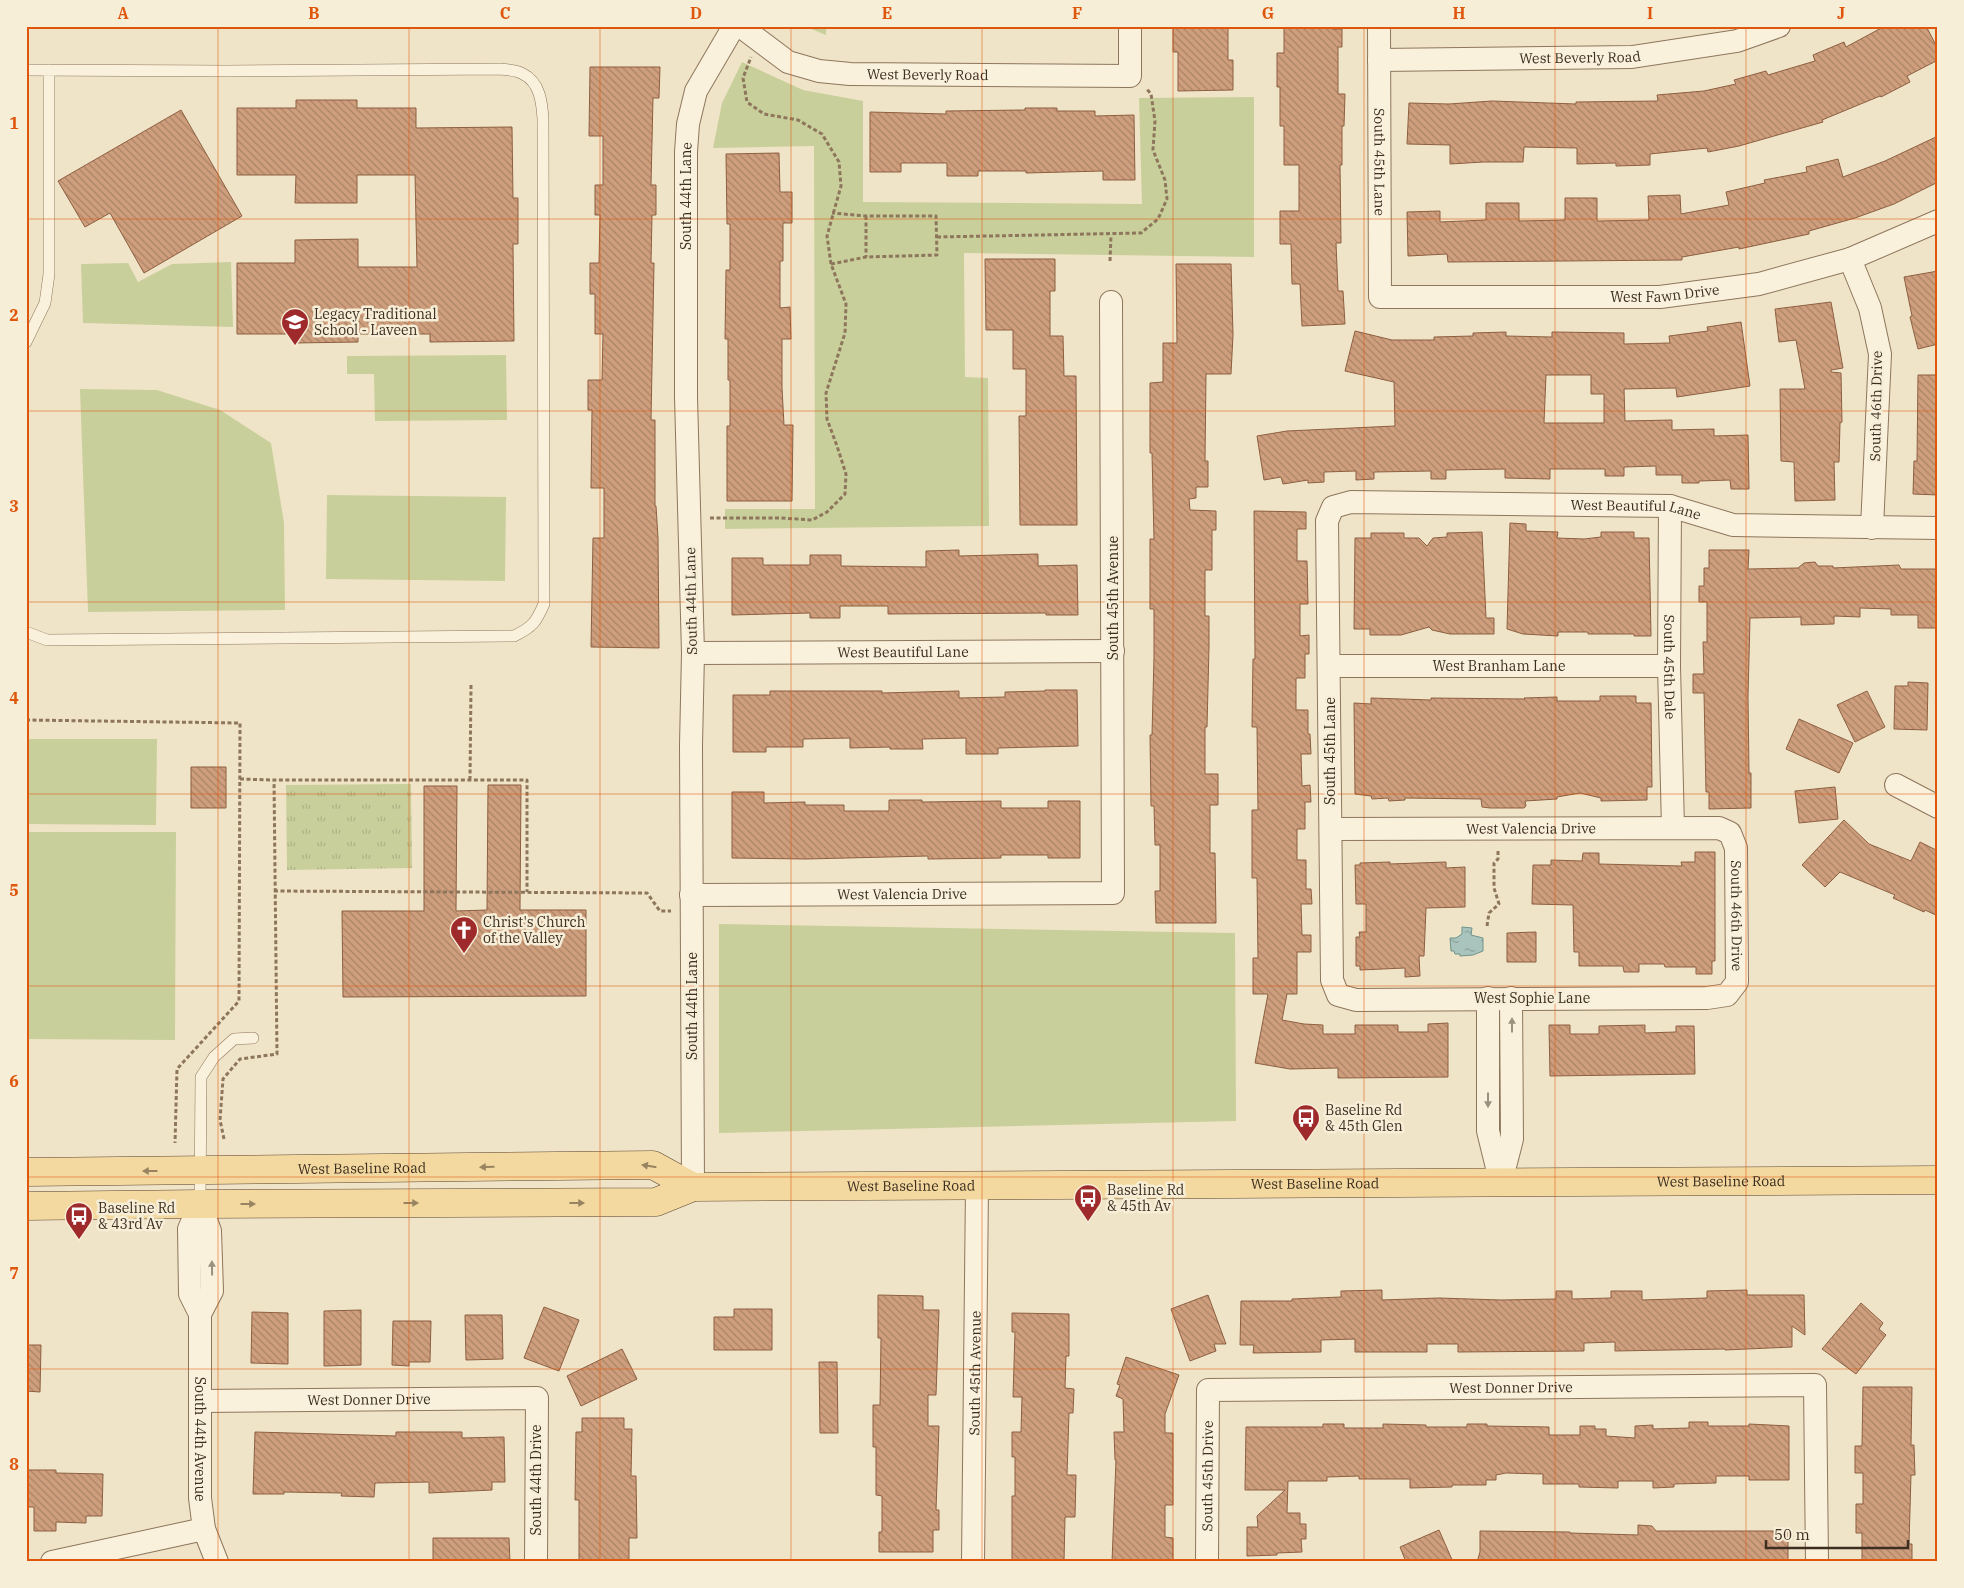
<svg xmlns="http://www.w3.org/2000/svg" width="1964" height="1588" font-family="'IBM Plex Serif',serif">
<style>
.grass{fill:url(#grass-tufts)}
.park{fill:#c9cf9b}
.water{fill:url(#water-ripples);stroke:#6f938a}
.building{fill:url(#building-back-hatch);stroke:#8d5f41;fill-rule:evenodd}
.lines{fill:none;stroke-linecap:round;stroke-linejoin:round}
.lane-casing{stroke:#8d765c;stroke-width:12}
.street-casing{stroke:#8d765c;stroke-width:24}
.primary-casing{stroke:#5b4430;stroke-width:29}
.path{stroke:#8d765c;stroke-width:3;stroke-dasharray:4 2.5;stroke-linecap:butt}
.lane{stroke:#faf1dc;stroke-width:11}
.street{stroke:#faf1dc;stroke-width:22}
.primary{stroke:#f3d9a0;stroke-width:28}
.oneway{fill:#9c907e}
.oneway2{fill:#988460}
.grid{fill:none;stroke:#df570d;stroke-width:1;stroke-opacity:0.55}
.labels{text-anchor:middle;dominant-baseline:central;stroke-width:5;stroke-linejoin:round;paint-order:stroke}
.street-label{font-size:14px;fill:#3d2e20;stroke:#f7eed8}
.poi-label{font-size:14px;fill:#3d2e20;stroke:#f7eed8;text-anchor:start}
.neatline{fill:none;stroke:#df570d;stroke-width:2}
.grid-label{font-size:16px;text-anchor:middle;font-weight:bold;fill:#df570d}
</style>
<defs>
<pattern id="grass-tufts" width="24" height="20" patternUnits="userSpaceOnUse" patternTransform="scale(1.25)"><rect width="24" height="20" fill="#c9cf9b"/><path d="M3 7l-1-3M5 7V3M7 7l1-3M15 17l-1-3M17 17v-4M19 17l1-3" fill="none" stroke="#aeb285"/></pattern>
<pattern id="water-ripples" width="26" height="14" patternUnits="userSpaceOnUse" patternTransform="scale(1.25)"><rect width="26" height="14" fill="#a9c4bc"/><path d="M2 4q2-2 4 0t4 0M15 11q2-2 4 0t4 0" fill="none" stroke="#8ba098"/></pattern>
<pattern id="building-back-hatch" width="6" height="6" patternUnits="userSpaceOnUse" patternTransform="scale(1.25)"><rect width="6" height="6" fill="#cf9f7d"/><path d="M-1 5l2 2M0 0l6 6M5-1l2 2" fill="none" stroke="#a98266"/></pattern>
</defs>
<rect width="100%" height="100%" fill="#f0e4c8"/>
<path class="grass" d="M411,784L412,868L287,870L286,785Z"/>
<path class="park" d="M804,26H826V35Z
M742,62L803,90L863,101V202L1142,204L1139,98L1254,97V257L964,253L965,377L988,378L989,526L725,529V509H815L814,146L713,148L722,103Z
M231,262L233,327L83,323L81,264L128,263L138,282L172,264Z
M506,355L507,420L375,421L374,374H347V356Z
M80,389L157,390L220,410L271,443L284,523L285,610L88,612Z
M327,495L506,497L505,581L326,579Z
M26,739H157L156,825L26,824Z
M26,832H176L175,1040L26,1039Z
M719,924L1235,933L1236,1121L719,1133Z"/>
<path class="water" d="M1462,927L1472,928L1471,935L1483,938V951L1473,955L1460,956V954H1455L1454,951H1451L1450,938H1456L1462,934Z"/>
<path class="building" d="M1173,26H1228V60H1233V90L1178,91V52H1173Z
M1284,26H1332V29H1342V47H1338V94H1345L1344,126H1342V165H1340L1341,243H1336L1338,291H1343L1345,324L1302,326L1300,284H1292L1291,244H1280V211H1299V165H1284V126H1280V87H1277V53H1284Z
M1885,26H1926L1938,49V60L1907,76L1910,82L1881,97L1880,96L1822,120L1823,122L1739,146L1708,152L1707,148L1650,154V165L1616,166V163L1577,164V148L1524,147L1523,162H1483L1450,164V145L1407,144L1409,103L1449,104L1492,101L1576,104V102L1658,101L1657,95L1704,91L1736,84L1734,80L1766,71L1768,75L1815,61L1813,55L1844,42L1846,47Z
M590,67H660L659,98H653L651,185H656V215H652L651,263H654L651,420H655V506H656L658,538L659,648L591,647L593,538H604V488H591L592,410H588V380H602L603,334H595V294H590V263H599L600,215H595V185H603V136H589Z
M296,100H357V108H416V128L512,127L513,198H518V244H513L514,341L430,342V334H358V342L295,343V334H237V263H295V240L358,239V267H417L415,175H357V203H295L296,175H237V108H296Z
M1025,108H1057V111H1095V116L1134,115L1135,180H1103V171L1026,173V171H978V176H947V163H901V172H870V112L946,114V111L1025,110Z
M181,110L242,216L144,273L110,213L85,227L58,181Z
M1938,136V182L1894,204L1855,218L1809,231V234L1739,249V247L1682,257V260L1448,262L1447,254L1408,256L1407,212L1440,211V222L1486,220V203H1519V221L1565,220V198H1597V221L1649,220L1648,196L1680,195L1681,214L1729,205L1726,192L1765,183L1764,180L1807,172L1806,167L1838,159L1843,177L1885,161Z
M779,153L780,192H792V223H783V261H780V308L790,307L791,339H782V388L784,425H793L792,501H727V426H730V380H728V339H725L726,270H730V224H727L726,154Z
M985,259H1055V291H1050V336H1063L1064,376H1076L1077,525H1020L1019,416H1026V369H1013V330H986Z
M1176,264H1231L1233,335L1231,374H1206L1205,461H1208V487H1196V498L1189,499L1190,510L1216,511V530H1212V570H1205V616H1209V647L1207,727H1205V774H1218V805H1210V853H1215L1216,923H1156L1155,891H1160V845H1155L1154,806H1151L1150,735H1152L1154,657V609H1150V539H1154L1152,453H1150V383L1163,382V343H1177Z
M1938,271V344L1918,349L1910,317L1912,316L1904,277Z
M1831,302L1843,368L1831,370V372L1841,373L1842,422L1840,423L1839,462H1834L1835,500L1795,501L1794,462L1781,461L1780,389H1805L1796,340L1779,342L1775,309Z
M1741,322L1750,386L1677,397L1676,388L1624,389L1625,421L1672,420V430L1714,429V436L1748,435L1749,489H1731L1730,480L1699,481V483H1682V475H1656V466L1624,467V476H1605V469H1550V479L1505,478V469L1446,470V479H1431V471L1374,472V479L1356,480V471L1324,472V482L1308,483V480L1283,484L1281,477L1264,480L1257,436L1287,431L1395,426L1394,382L1345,371L1355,331L1392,340H1434V337L1473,336V333L1506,332V336L1552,337V332L1624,333V344L1670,343L1669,336L1708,331L1707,327ZM1546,375H1591V394H1604V423H1544Z
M1918,375H1938V495L1913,494L1914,461H1917Z
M1254,511L1306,512V529H1297V561H1307L1308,604H1300V636L1309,635V654H1305V678H1296V710H1308V734H1310L1311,754H1301L1302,786L1310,785L1311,802H1305V829H1297V860H1306V889H1311L1312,904H1301L1302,935H1311V952H1297V994H1287L1282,1020L1304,1024L1323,1025V1034H1355V1025H1398V1032H1428V1024L1448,1023V1077L1338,1078V1068L1290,1069L1255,1063L1268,994H1253V958H1258L1257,878H1252V810H1258L1257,727H1252L1253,659H1255Z
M1510,523L1526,524V531L1558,532L1557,538L1584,539L1601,537V532H1634V538H1649L1651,636H1634V634H1588V632H1558V636L1523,634L1507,629Z
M1482,532L1486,618H1494V634H1450L1432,630L1429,627L1401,635H1370V629H1354L1355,538H1371V533H1404V538H1419L1427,546L1433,538L1447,537V533Z
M959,550V556L1038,554V566L1077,565L1078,615H1046V613L888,614V606H840V618H810V613L732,615V558H763V565H810V555H841V566L926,567V551Z
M1709,550H1749L1748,569L1798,568L1804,563L1815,562L1818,566H1833V568L1899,565L1901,569H1938V628H1918V615H1891V609L1860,608V617L1834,616V624L1801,625V617L1750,618L1748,697L1749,773H1751V808L1709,809V792H1706L1704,693H1693V674H1704L1703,642H1707V602H1699V586H1704V568H1709Z
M1908,682L1928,683L1927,730L1894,729L1895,686H1908Z
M1045,690H1077L1078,746L998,748V754H966V738L922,739L923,749H890V747L850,748V738L803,739V747H766V752H733V695H770V691H882V693L959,691V698L1005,697V692L1045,691Z
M1867,691L1885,727L1855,742L1837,705Z
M1600,696H1636V703H1651L1652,787H1647V800L1601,801V798L1580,793L1557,797V799L1525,801L1526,806L1524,808H1490L1482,807L1481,799L1405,798V800L1389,801L1388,798L1372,799L1371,796L1355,794L1354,703L1371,704V698L1431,700V698L1525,699L1524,698L1557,697V701H1600Z
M1799,719L1853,743L1839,773L1786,749Z
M191,767H226V808H191Z
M488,785H521L520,910H586V996L343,997L342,911H424V786H457L456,911L487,910Z
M1835,787L1838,819L1799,823L1795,791Z
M732,792H764V803L805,802V805H844V811H889V800H922V802L1001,801V808H1048V801H1080V858H1048V855H1001V858L928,859V856L806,859L732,858Z
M1844,820L1869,844L1911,861L1920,842L1938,851V916L1925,910L1924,912L1893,898L1895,895L1840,872L1825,887L1802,865Z
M1695,852H1715V961H1712V974H1696V967H1665L1664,964H1639V972H1624L1623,966H1579V952H1574L1573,905L1532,904L1533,865H1551V860L1582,861L1583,853H1599V864L1682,866L1681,862H1695Z
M1390,862V864L1446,862V868L1465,867V907L1426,908L1424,956H1419L1420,976L1405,977V968L1360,970V966H1356V937H1360L1359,932H1366V904H1356L1355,865H1360V863Z
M1536,932V962H1507V933Z
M1549,1025H1570V1034H1599V1026L1645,1025V1033L1676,1032V1026H1694L1695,1074L1550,1076Z
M1382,1290V1300L1439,1298L1501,1300L1556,1299V1291H1572V1299L1611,1298V1291H1642V1300L1707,1298V1291L1747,1290V1295H1804L1805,1335L1792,1326V1347L1725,1350V1349L1615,1351V1342L1584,1343V1351L1458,1352V1344H1427V1352H1355V1339L1321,1340V1352L1253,1353L1254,1345H1240L1241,1301H1292V1299L1341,1297V1291Z
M878,1295L923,1296V1310H939L936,1395H928V1426H939L936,1510H939V1530H933V1552H879V1532H882V1496L876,1495V1447H873V1405H880L881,1338H878Z
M1208,1295L1226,1344H1214L1216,1351L1190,1361L1171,1309Z
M1861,1303L1883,1323L1879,1329L1886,1335L1856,1374L1822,1349Z
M544,1307L579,1320L559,1371L524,1358Z
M734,1309H772V1350H714V1317H734Z
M361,1310V1365L324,1366V1311Z
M252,1312L288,1313V1364L251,1363Z
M1012,1313L1069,1314V1356H1066L1065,1388L1074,1389L1073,1413H1069L1067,1475H1076L1075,1517H1065L1064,1562H1012V1496H1015V1457H1012V1432H1021L1022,1397H1013L1015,1332H1012Z
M465,1315H502L503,1359L466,1360Z
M393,1321H431L430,1362H409V1366L392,1365Z
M26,1345H41L40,1392L26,1391Z
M622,1349L637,1379L581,1406L567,1376Z
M1126,1357L1179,1375L1165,1414V1433H1173V1505H1165V1537L1173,1538V1562H1112L1116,1460H1115L1114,1432H1124L1123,1399L1116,1396L1120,1385L1117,1384Z
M819,1362H837L838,1433H820Z
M1863,1387H1912L1911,1445H1914L1915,1475H1911L1909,1544H1912V1562H1862V1533H1856V1504H1863V1473H1855V1446H1862Z
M582,1418H624V1429H632L631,1476H636L637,1538H629V1562H579V1500H575L576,1432H582Z
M1689,1422H1708V1426H1749V1424L1789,1426V1480H1749V1476H1716V1483L1674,1484V1487L1653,1488V1481H1618V1488L1579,1487V1484H1543V1474L1506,1473L1496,1475V1480H1486V1485H1452V1487L1410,1488V1479H1359V1476L1327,1477V1481H1288L1287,1513H1300V1524H1306V1539H1301L1302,1552L1277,1553V1555L1247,1556V1527H1258L1257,1516L1285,1490H1245L1246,1427H1323V1424H1344V1428H1383V1424L1426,1425V1427H1467V1424H1487V1426L1549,1427V1435H1580V1426H1595V1429H1606V1436L1635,1438V1426L1653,1425V1429L1689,1428Z
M255,1432L396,1436V1432H462V1438L504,1437L505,1482H492V1490L429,1493V1482L375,1483L374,1497L341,1496L342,1493L284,1492V1494H253Z
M26,1470H56V1473L103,1474L102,1516H86V1523L56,1522V1531H34V1507H26Z
M1638,1525L1652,1526L1656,1531H1788V1562H1477L1480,1552V1531L1570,1532V1533L1638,1535Z
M1439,1530L1453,1562H1406L1400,1547Z
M433,1538H509L510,1562H433Z"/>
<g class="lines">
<g class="lane-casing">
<path id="lane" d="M26,70L226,71L500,69C507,70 517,70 523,74C540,82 542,103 543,119L544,604C536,622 533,627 514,636L47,640L26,632
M26,342L45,303L49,274V70
M200,1204L201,1077L214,1057L234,1039L253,1038"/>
</g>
<g class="street-casing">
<g id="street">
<path id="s1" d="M740,26L788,62L819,71L850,74L1130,76V26"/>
<path id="s2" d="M1379,26L1380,297H1660L1759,284L1850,259L1938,221"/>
<path id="s3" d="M1379,60L1632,57L1737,41L1779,26"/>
<path d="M1850,259L1870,308L1880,354L1872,528"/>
<path id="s4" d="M1670,506L1669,666L1673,828"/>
<path id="s5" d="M693,653L1113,651"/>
<path id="s6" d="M1330,666H1669"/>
<path d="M1896,785L1938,807"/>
<path id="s7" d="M1331,829L1719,828L1730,833L1736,848L1737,982L1727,995L1707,998L1356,1000L1338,995L1332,980L1327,521L1333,507L1351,502L1670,506L1733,525L1938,528"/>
<path id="s8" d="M691,895L1113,893L1111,302"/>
<path d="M1488,998V1131L1500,1180"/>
<path d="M1501,1182L1512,1139L1511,998"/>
<path id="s9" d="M693,1187L691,745L693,653L686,397V152L688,124L696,91L734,26"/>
<path id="s10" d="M200,1204L210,1231L212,1291L200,1314V1498L204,1529L217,1562"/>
<path d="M200,1204L189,1229L190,1294L200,1314"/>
<path id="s11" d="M200,1401L537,1398L536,1562"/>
<path d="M52,1562L204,1529"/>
<path id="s12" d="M973,1562L977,1186"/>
<path id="s13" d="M1207,1562L1208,1390L1815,1385L1817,1562"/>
</g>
</g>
<g class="primary-casing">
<g id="primary">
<path id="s14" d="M26,1172L653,1165L693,1187"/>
<path id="s15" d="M26,1206L200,1204L656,1202L693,1187L1938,1180"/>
</g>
</g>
<path class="path" d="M866,216V257
M937,237L1141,233L1158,219L1167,199L1165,180L1153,150L1155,121L1151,94L1146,88
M1110,261L1111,235
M831,264L866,257L937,255L936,216H866L832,213
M710,518H781L812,520L827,512L845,494L846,474L837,446L827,419L826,393L845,333L846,304L831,264L827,236L841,186L839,162L822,134L798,120L764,114L747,102L743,78L751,57
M26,720L240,723L239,1001L177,1069L175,1143
M240,779L274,780
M470,780L471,685
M274,891L647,893L660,911H671
M1487,926L1489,913L1499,904L1494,888V863L1498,859V849
M224,1139L220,1120L223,1079L240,1059L277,1054L274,780H527V892"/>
<use href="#lane" class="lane"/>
<use href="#street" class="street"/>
<use href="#primary" class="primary"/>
</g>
<defs><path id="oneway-solid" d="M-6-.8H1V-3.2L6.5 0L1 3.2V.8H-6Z" transform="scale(1.25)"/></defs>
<g class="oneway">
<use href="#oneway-solid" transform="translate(1512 1025) rotate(-90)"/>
<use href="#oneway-solid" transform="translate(1488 1100) rotate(90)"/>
<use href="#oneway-solid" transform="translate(212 1268) rotate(-91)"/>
</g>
<g class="oneway2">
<use href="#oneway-solid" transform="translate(649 1166) rotate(-171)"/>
<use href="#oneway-solid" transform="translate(487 1167) rotate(179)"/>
<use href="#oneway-solid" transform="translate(150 1171) rotate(180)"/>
<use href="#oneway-solid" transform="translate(411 1203)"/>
<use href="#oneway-solid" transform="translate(577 1203)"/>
<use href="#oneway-solid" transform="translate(248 1204)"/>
</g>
<path class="grid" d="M218,26V1562M409,26V1562M600,26V1562M791,26V1562M982,26V1562M1173,26V1562M1364,26V1562M1555,26V1562M1746,26V1562M26,219H1938M26,411H1938M26,602H1938M26,794H1938M26,986H1938M26,1177H1938M26,1369H1938"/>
<defs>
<g id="school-pin" transform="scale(1.4375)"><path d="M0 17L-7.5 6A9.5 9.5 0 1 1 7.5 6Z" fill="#9e2a2b" stroke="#f7eed8"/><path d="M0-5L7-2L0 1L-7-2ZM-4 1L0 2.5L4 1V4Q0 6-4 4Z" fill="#fff"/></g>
<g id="church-pin" transform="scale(1.4375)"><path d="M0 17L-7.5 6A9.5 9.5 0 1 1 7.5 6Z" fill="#9e2a2b" stroke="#f7eed8"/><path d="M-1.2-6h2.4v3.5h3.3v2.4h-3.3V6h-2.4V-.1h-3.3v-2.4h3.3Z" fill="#fff"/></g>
<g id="bus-pin" transform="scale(1.4375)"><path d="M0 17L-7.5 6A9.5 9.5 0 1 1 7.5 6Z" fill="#9e2a2b" stroke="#f7eed8"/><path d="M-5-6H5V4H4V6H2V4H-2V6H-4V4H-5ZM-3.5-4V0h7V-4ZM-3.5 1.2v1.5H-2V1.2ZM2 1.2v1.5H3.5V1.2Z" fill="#fff"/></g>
</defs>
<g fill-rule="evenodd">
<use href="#school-pin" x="295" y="322"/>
<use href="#church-pin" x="464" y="930"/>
<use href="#bus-pin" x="1306" y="1118"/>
<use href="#bus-pin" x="1088" y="1198"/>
<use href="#bus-pin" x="79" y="1216"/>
</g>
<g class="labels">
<g class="street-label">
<text stroke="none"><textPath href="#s3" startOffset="201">West Beverly Road</textPath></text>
<text stroke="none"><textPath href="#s1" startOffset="201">West Beverly Road</textPath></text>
<text stroke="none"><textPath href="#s2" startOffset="136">South 45th Lane</textPath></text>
<text stroke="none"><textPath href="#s9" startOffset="991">South 44th Lane</textPath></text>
<text stroke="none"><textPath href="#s2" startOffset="556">West Fawn Drive</textPath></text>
<text transform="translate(1876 406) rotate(-89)">South 46th Drive</text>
<text stroke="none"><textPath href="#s7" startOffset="1751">West Beautiful Lane</textPath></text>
<text transform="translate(1113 598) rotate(-90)">South 45th Avenue</text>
<text transform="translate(691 601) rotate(-91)">South 44th Lane</text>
<text stroke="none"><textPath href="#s5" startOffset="210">West Beautiful Lane</textPath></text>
<text stroke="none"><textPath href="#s6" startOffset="169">West Branham Lane</textPath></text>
<text stroke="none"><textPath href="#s4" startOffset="161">South 45th Dale</textPath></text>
<text transform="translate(1330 751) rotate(-90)">South 45th Lane</text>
<text stroke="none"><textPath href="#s7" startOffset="200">West Valencia Drive</textPath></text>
<text stroke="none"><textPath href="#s8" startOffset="211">West Valencia Drive</textPath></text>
<text stroke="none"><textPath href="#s7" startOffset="484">South 46th Drive</textPath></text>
<text x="1532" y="998">West Sophie Lane</text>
<text transform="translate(692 1006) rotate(-90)">South 44th Lane</text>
<text stroke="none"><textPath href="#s14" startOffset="336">West Baseline Road</textPath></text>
<text stroke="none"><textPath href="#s15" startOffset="1698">West Baseline Road</textPath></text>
<text stroke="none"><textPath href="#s15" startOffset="1292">West Baseline Road</textPath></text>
<text stroke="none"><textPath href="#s15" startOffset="888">West Baseline Road</textPath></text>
<text stroke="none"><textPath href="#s12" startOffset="189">South 45th Avenue</textPath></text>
<text stroke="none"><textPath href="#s13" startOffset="475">West Donner Drive</textPath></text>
<text stroke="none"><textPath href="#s11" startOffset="169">West Donner Drive</textPath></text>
<text stroke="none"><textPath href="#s10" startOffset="240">South 44th Avenue</textPath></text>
<text stroke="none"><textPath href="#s13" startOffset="86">South 45th Drive</textPath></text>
<text transform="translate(536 1480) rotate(-90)">South 44th Drive</text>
</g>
<g class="poi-label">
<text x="314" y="314">Legacy Traditional<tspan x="314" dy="16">School - Laveen</tspan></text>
<text x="483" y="922">Christ's Church<tspan x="483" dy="16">of the Valley</tspan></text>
<text x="1325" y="1110">Baseline Rd<tspan x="1325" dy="16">&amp; 45th Glen</tspan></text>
<text x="1107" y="1190">Baseline Rd<tspan x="1107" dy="16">&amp; 45th Av</tspan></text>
<text x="98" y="1208">Baseline Rd<tspan x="98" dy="16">&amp; 43rd Av</tspan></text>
</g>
</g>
<rect width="1964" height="1588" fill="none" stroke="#f7eed8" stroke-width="55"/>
<path d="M1766 1540v8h142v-8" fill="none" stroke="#3d2e20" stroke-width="2.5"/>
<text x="1774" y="1540" font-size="15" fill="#3d2e20" stroke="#f7eed8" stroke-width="4" paint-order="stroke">50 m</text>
<rect x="28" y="28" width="1908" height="1532" class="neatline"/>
<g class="grid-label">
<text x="123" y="19">A</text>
<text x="314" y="19">B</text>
<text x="505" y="19">C</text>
<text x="696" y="19">D</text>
<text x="887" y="19">E</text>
<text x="1077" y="19">F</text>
<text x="1268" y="19">G</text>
<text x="1459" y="19">H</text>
<text x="1650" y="19">I</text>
<text x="1841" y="19">J</text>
<text x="14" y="129">1</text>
<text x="14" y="321">2</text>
<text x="14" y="512">3</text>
<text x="14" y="704">4</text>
<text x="14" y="896">5</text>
<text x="14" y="1087">6</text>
<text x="14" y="1279">7</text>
<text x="14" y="1470">8</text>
</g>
</svg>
